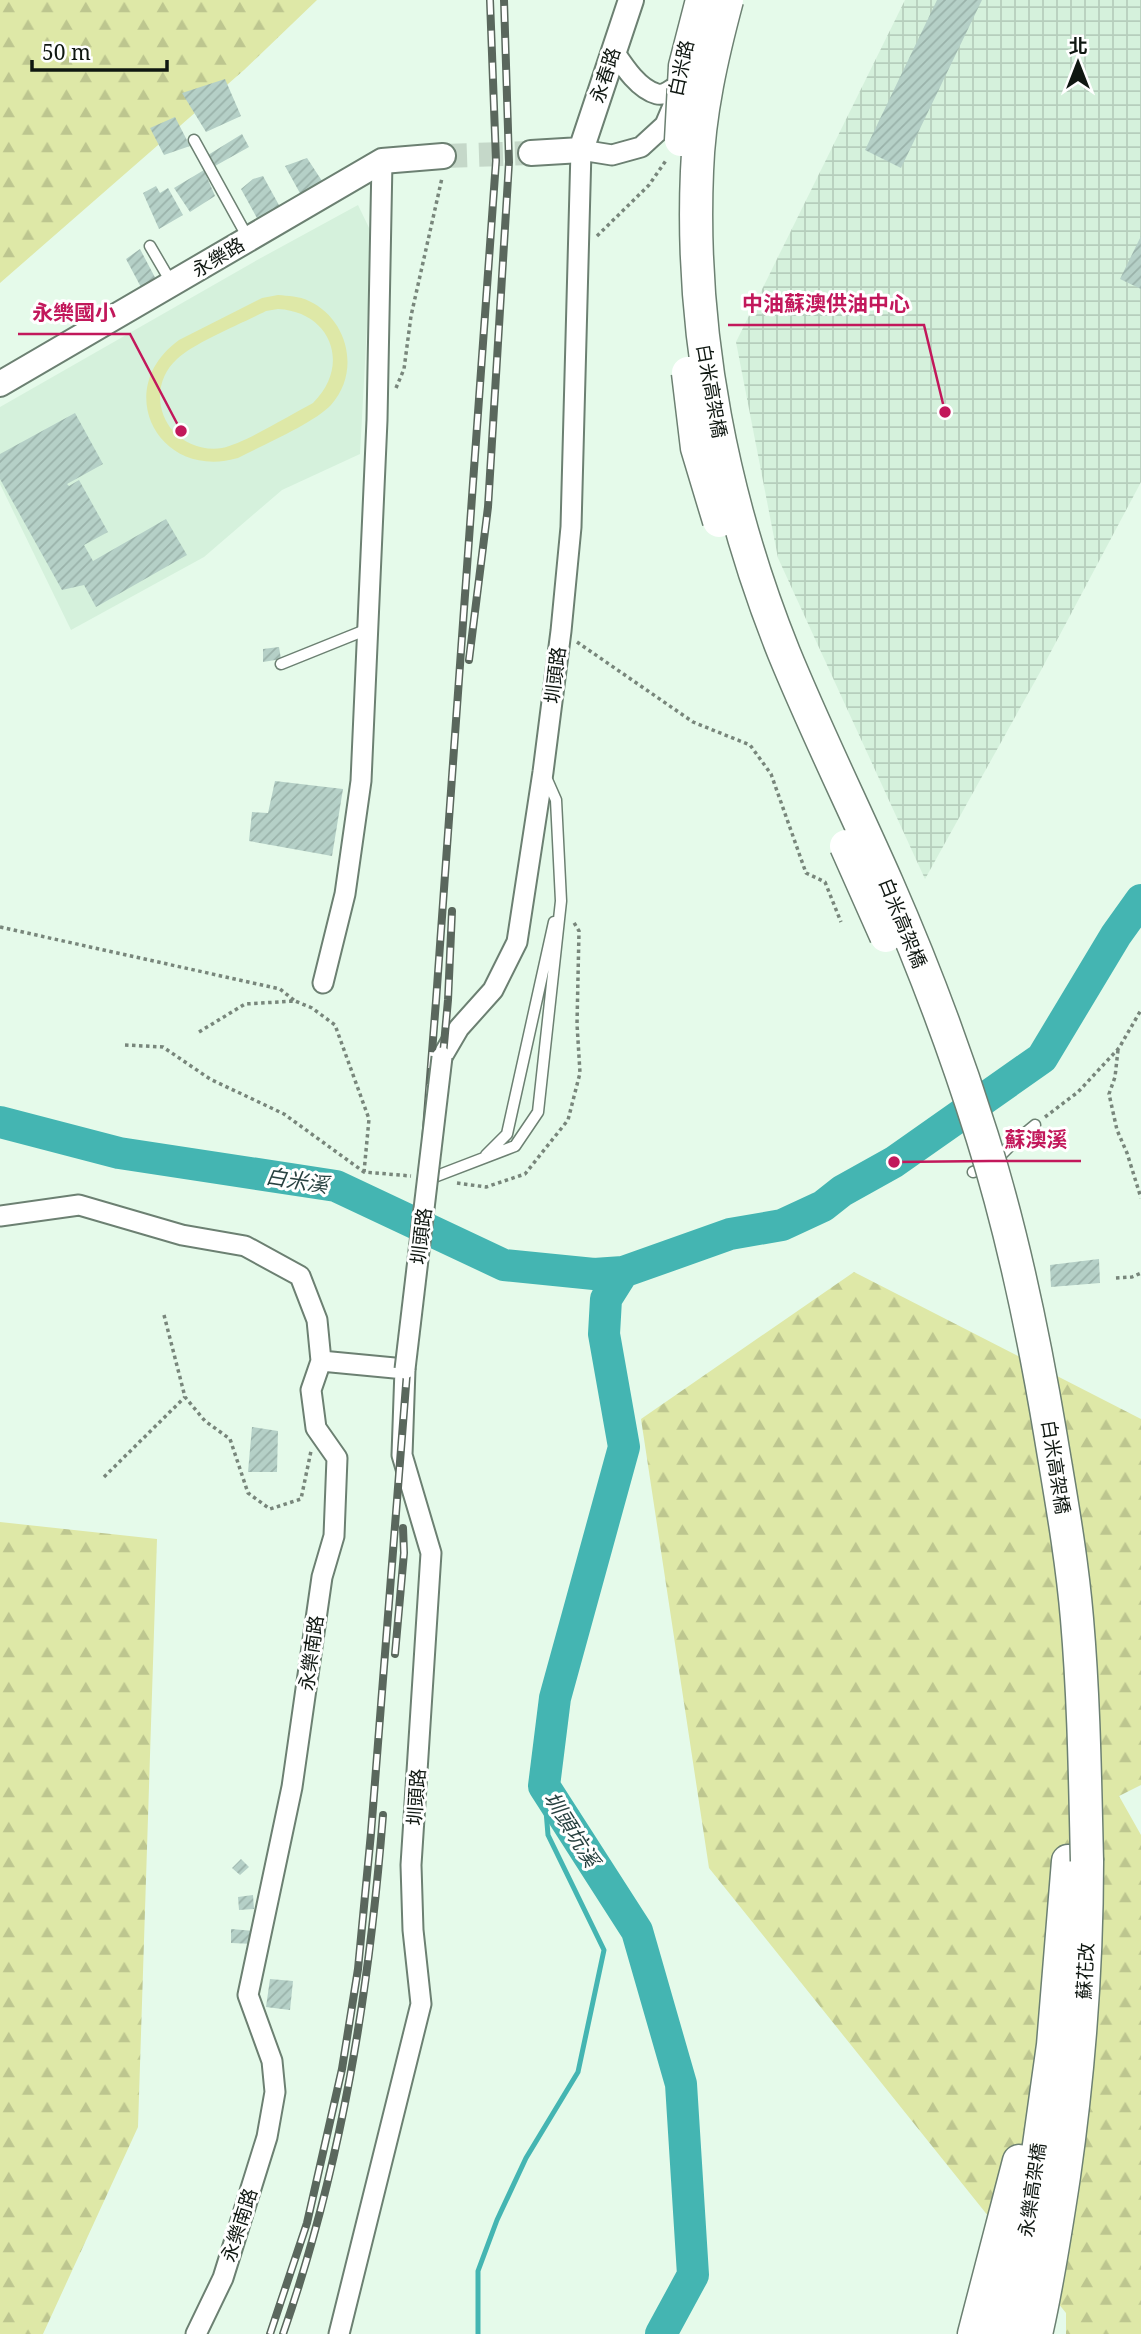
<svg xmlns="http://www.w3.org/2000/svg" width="1141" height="2334" font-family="'Noto Serif','Noto Sans TC',serif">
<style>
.built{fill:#d5f1dc}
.industrial{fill:url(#industrial-grid)}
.forest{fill:url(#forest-firs)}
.pitch{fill:#dee8a7;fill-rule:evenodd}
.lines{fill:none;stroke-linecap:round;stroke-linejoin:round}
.stream{stroke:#44b5b2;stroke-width:5}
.river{stroke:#44b5b2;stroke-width:32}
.building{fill:url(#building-hatch)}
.tertiary-tunnel{stroke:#c5d8c9;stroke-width:24;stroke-dasharray:24 12;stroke-linecap:butt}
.service-casing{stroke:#6c8072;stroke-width:13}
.minor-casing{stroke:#6c8072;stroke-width:23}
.tertiary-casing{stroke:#6c8072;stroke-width:28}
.primary-casing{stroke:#6c8072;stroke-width:35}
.path{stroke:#78867b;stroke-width:3.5;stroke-dasharray:3.5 3.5;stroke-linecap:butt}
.service{stroke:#fff;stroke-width:10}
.minor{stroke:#fff;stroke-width:19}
.tertiary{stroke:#fff;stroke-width:24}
.primary{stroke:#fff;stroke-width:32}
.rail-casing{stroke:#5a675d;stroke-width:8}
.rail{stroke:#fff;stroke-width:5;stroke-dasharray:16;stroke-linecap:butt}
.minor-bridge-casing{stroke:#6c8072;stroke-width:23;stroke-linecap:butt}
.primary-bridge-casing{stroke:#6c8072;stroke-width:35;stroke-linecap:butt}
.minor-bridge{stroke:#fff;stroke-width:19}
.primary-bridge{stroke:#fff;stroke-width:32}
.labels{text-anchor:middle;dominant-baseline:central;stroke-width:6;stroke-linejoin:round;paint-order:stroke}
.street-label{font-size:19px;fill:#0f1711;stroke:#fff}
.water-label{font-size:21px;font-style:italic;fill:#284140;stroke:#fff}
.leader{fill:none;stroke:#c2185b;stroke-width:2.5}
.callout-dot{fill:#c2185b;stroke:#fff;stroke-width:2.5}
.callout-label{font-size:21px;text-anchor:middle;font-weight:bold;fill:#c2185b;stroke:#fff;stroke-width:6;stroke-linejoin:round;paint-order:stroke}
</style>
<defs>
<pattern id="industrial-grid" width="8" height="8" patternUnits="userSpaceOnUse" patternTransform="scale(1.75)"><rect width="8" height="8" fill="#d5f1dc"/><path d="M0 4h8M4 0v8" fill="none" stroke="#b6cebc"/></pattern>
<pattern id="forest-firs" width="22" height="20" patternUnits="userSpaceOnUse" patternTransform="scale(1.75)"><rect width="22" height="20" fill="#dee8a7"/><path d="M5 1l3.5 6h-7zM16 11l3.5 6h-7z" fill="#bdc68f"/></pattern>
<pattern id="building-hatch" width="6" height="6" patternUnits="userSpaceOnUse" patternTransform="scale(1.75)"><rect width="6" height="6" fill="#b5d0c7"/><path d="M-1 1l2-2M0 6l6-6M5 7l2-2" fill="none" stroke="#9ab2aa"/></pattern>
</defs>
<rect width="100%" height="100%" fill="#e5faea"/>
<path class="built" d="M358,205L372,234L360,454L282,490L204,557L71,630L0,484V407L259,259Z"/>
<path class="industrial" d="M905,0H1141V482L1039,674L925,879L778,558L736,342Z"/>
<path class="forest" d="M0,0H317L244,70L0,283Z
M854,1272L1141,1419V1785L1119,1796L1141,1835V2334H1066V2313L709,1868L641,1419Z
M0,1522L157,1539L138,2127L43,2334H0Z"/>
<path class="pitch" d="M278,295C288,296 299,296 309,301C348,319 361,372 331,405C314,423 263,445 238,458C158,481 111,389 179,340L262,298ZM278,309C332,312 351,366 313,403C290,415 245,443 222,448C204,451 185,444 173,431C165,422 160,409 160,397C160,382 166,369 177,359C195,342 243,323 266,311Z"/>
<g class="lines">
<path class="stream" d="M478,2334V2271L497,2220L526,2158L578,2072L604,1950L548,1835L544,1786"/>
<path class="river" d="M0,1122L119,1153L336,1186L504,1265L594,1274L623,1272L730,1234L782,1225L823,1206L842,1191L894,1162L1042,1058L1116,935L1141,900
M623,1272L606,1299L604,1334L624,1447L555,1698L544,1786L637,1931L681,2084L693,2275L661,2334"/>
</g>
<path class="building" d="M937,0H982L901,168L865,150Z
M225,79L241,116L206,132L182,93Z
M175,117L190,146L164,155L150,128Z
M242,134L249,147L215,166L208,155Z
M307,158L324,184L301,195L285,166Z
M204,170L215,196L190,212L174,188Z
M263,176L280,207L258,220L241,189L253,179Z
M156,186L160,193L168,188L183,215L159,229L143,193Z
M1141,236V289L1120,279Z
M140,249L159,285L143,291L126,259Z
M75,413L103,464L67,484L69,486L79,480L108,532L84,545L93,561L166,519L187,555L96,607L84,585L62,590L0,479V454Z
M279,647L281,659L263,662V649Z
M275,781L343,789L332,856L249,841L252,812L268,813Z
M1099,1259L1100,1283L1051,1287L1050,1265Z
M252,1427L278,1431L277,1472H248Z
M241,1859L249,1867L240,1875L232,1868Z
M253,1895L254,1909L239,1910L238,1897Z
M231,1929L254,1931V1944L231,1943Z
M270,1979L293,1981L290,2010L266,2007Z"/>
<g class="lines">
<path class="tertiary-tunnel" d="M443,156L531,153"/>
<g class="service-casing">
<path id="service" d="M194,140L248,238
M150,246L171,282
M281,664L368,629
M486,1155L507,1134L554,922
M973,1172L990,1166L1012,1144L1035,1125
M429,1179L515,1146L538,1112L561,901L556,800L545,775"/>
</g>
<g class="minor-casing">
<path id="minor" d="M613,50C623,65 638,89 657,94C665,96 672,89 678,85
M323,983L345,894L361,781L377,420L382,161
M442,1057L459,1028L493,990L517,942L543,772L561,631L571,527L581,150L612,155L641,147L665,125L676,99
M0,1216L79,1205L182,1235L245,1246L300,1276L317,1320L321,1361L311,1390L316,1428L337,1458L334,1536L322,1577L292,1787L248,1995L272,2061L275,2092L267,2137L223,2278L196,2334
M321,1361L405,1369L402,1455L431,1553L411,1865L413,1930L421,2004L339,2334"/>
</g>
<g class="tertiary-casing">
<path id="tertiary" d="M531,153L581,150L631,0
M0,384L382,161L443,156"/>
</g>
<g class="primary-casing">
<path id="primary" d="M974,2334L1019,2161
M1004,2334L1024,2252L1053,2045L1068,1861
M1036,2334C1048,2282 1056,2229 1064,2176C1079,2071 1087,1967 1087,1861"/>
</g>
<path class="path" d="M597,236L649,185L667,159
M396,388L404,369L411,316L442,178
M577,642L693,722L750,745L771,774L806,873L825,882L841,922
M0,927L280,989L295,1001
M199,1032L245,1004L295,1001L312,1008L335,1025L369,1119L364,1172
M125,1045L163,1047L210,1079L284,1114L364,1172L411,1176
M1118,1050L1115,1077L1109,1094L1117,1130L1127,1153L1141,1198
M1045,1117L1078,1092L1119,1048L1141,1010
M457,1183L486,1187L525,1174L568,1120L580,1073L577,1024L579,931L573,921
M1116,1278L1132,1277L1141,1273
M164,1315L185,1397L205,1421L230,1439L248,1493L270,1509L301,1499L311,1451
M104,1477L185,1397"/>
<use href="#service" class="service"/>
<use href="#minor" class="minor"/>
<use href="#tertiary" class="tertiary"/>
<use href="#primary" class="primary"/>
<g class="rail-casing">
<path id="rail" d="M469,660L488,507L509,162L504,0
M434,1155L448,1000L452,911
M395,1654L404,1553L403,1528
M270,2334L307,2223L342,2069L358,1969L371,1833L436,1001L496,161L490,0
M283,2334C342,2164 369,1993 383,1815"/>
</g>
<use href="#rail" class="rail"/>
<g class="minor-bridge-casing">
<path id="minor-bridge" d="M405,1369L442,1057"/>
</g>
<g class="primary-bridge-casing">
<path id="primary-bridge" d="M727,0C712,56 699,113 697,171C690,335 723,501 784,653C816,731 853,806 887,883C923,965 955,1050 982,1136C1013,1234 1034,1336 1051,1438C1061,1498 1072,1559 1077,1619C1084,1700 1085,1780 1087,1861
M681,140L685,66L702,0
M688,373L697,448L719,521
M846,846L886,936"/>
</g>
<use href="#minor-bridge" class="minor-bridge"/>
<use href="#primary-bridge" class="primary-bridge"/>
</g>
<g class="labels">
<g class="street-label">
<text transform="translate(681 68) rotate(-78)">白米路</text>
<text transform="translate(605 75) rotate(-72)">永春路</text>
<text transform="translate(218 257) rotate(-31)">永樂路</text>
<text transform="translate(712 391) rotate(80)">白米高架橋</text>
<text transform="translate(555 675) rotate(-83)">圳頭路</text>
<text transform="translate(903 923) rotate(68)">白米高架橋</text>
<text transform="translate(421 1236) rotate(-83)">圳頭路</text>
<text transform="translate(1056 1467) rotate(81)">白米高架橋</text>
<text transform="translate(311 1653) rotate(-82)">永樂南路</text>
<text transform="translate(416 1797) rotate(-86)">圳頭路</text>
<text transform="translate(1085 1971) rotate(-87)">蘇花改</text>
<text transform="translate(1032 2190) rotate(-82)">永樂高架橋</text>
<text transform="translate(239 2225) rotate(-72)">永樂南路</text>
</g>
<g class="water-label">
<text transform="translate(297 1180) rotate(9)">白米溪</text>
<text transform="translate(572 1829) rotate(58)">圳頭坑溪</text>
</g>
</g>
<path class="leader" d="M945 412L924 325H728M181 431L130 334H18M894 1162L990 1161H1081"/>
<g class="callout-dot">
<circle cx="945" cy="412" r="7"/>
<circle cx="181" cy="431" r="7"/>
<circle cx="894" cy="1162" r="7"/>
</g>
<g class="callout-label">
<text x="826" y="311">中油蘇澳供油中心</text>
<text x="74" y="320">永樂國小</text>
<text x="1036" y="1147">蘇澳溪</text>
</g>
<g transform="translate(1078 63)" stroke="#ffffff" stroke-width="5" paint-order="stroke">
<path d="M0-5L12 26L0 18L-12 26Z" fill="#0f1711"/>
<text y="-10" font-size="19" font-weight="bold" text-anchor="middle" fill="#0f1711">北</text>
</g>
<path d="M32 60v10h135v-10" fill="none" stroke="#0f1711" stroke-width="3.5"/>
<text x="42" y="60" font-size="21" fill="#0f1711" stroke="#ffffff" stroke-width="5" paint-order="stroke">50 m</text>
</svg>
